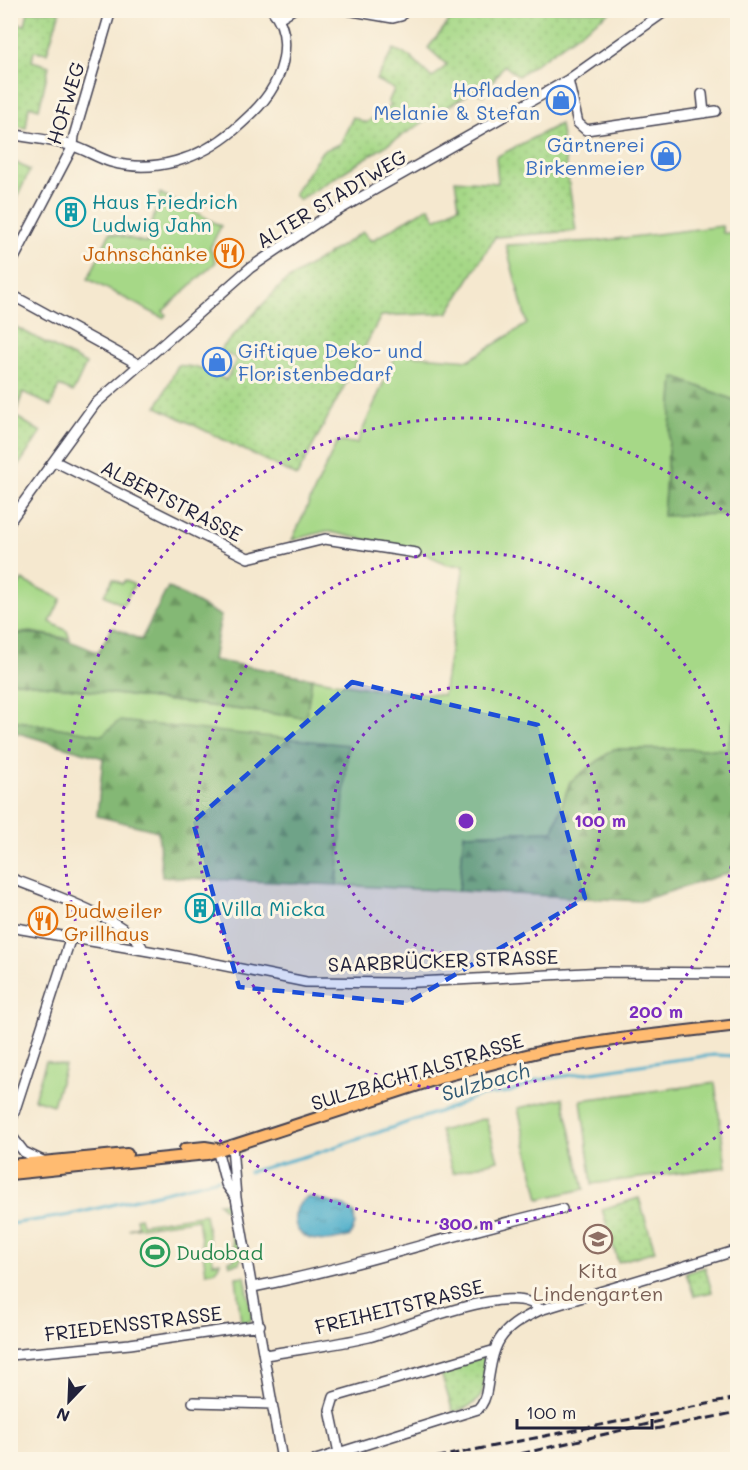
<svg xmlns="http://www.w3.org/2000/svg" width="748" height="1470" font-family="Mali,sans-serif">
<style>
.grass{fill:#a6d887;stroke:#647d61;stroke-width:1.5}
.forest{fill:url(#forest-firs);stroke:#536d58;stroke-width:1.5}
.park{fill:url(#park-dots);stroke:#647d61;stroke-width:1.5}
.water{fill:url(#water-ripples);stroke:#366882;stroke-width:1.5}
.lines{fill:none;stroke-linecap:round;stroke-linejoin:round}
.stream{stroke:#4badca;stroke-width:3}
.minor-casing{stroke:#424051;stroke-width:12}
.major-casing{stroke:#424051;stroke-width:14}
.minor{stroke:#fff;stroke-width:9}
.major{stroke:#ffbb71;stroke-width:10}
.rail{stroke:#22223b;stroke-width:3;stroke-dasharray:9 4.5;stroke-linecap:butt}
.marked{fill:#1d4ed8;fill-opacity:0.2;stroke:#1d4ed8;stroke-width:4.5;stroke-dasharray:12 8;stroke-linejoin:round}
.ring{fill:none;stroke:#7b2cbf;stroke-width:3;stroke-dasharray:3 6}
.labels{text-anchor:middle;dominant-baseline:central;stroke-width:6;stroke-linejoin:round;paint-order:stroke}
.shop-label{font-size:20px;fill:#366cbe;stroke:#fcf5e5;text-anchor:end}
.street-label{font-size:20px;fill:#22223b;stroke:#fcf5e5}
.culture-label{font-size:20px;fill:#0d838f;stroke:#fcf5e5;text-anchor:start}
.food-label{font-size:20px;fill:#c56008;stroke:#fcf5e5;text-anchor:end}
.leisure-label{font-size:20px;fill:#27864d;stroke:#fcf5e5;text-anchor:start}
.education-label{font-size:20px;fill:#785e54;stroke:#fcf5e5}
.water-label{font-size:21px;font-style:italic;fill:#325a74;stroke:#fcf5e5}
.centre{fill:#7b2cbf;stroke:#fcf5e5;stroke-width:3}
.ring-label{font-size:18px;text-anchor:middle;font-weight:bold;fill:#7b2cbf;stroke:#fcf5e5;stroke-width:6;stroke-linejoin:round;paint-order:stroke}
</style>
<defs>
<pattern id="forest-firs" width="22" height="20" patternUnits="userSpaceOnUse" patternTransform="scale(1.5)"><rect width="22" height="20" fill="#84b874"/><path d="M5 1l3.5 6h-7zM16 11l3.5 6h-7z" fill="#6c9560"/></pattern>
<pattern id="park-dots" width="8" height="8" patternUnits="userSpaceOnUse" patternTransform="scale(1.5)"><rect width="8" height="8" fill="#a6d887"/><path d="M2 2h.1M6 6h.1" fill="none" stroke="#8fb975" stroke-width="1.8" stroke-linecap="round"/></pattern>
<pattern id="water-ripples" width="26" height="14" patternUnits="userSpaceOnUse" patternTransform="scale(1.5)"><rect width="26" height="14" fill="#4badca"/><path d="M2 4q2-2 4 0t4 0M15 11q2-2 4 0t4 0" fill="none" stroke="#3e8ca5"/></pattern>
</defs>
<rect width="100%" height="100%" fill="#fcf5e5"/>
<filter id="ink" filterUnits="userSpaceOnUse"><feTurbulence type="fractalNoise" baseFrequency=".0167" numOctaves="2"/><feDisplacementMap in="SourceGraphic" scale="12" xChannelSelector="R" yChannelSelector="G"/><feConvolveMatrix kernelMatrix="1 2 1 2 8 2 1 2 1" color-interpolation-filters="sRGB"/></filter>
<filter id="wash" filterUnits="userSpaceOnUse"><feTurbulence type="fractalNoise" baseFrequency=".008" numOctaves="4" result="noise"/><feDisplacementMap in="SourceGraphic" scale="24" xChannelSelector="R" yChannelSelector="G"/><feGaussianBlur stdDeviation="1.35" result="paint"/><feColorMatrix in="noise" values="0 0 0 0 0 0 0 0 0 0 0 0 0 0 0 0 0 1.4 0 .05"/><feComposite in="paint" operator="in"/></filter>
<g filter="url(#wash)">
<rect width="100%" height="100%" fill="#f5e8cf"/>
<path class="grass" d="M160,193L221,226L210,248L216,262L163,311L166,315L163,318L88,279L110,233L147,243Z
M722,226L723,233H737V401L674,378L663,515L723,514L737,522V712L727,749H614L570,782L553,831L464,834L459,891L337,885L347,745L102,735L11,720L10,681L306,718L312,678L373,689L443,695L464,565H448L422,552L326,531L292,540L337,442L357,443L396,354L469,360L527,324L506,245L599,241Z
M113,579L122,584L125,580L134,585L123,605L104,595Z
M22,580L61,599L50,622L67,631L70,639L31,632L11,634V599Z
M46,1061L65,1066L53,1105L34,1099Z
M715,1083L726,1167L592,1184L581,1100Z
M563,1098L584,1189L539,1199L518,1108Z
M486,1118L498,1160L453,1173L440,1131Z
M228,1202L241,1258L239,1263L230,1265L229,1261L235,1259L227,1211L218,1203Z
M205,1214L213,1263L220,1262L216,1271L206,1273L198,1219L128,1229L138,1226L136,1218L140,1217L142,1224Z
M245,1276L252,1317L250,1321L241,1322L236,1277Z"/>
<path class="forest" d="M674,377L737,401V522L723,514L663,516Z
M168,587L221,616L213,660L312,678L306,718L11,681V634C43,631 69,639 98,653L112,627L141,640Z
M737,712V862L728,873L640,901L459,891L464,834L553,831L570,782L614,749H727Z
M11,720L102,735L119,721L348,745L337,885L162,877L158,831L97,816L103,758L11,731Z"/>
<path class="park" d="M458,10L611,11L518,76L504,65L483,95L473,91L299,200L294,194L322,151L340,144L353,117L366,123L391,105L388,103L394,89L376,80L394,49L409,56L432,78L447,65L428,48Z
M28,11H60L47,53L34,51L32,61L49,66L39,109L29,106L26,128L11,125L13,105L10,104V22L25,25Z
M560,124L576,231L495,237L448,313L381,316L297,476L157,407L178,365L201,368L226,380L237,359L220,350L284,282L363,232L371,241L429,207L436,219L459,206L455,180L498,183L496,157Z
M11,160L30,170L11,210Z
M12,325L86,364L73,392L59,386L51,406L23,392L15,416L41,432L11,477L10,354L15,345L11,342Z
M639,1198L655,1251L618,1262L602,1209Z
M705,1267L712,1292L694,1296L686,1273Z
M487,1356C482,1390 490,1402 453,1412L440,1370Z"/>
<path class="water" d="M309,1197L344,1206L354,1213L355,1225L350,1236C331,1244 292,1245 295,1215C297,1206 300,1201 309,1197Z"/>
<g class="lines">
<path class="stream" d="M249,1172L317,1153L453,1107L478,1096L510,1092L538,1080L667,1061L714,1055L738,1056
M10,1224L70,1215L218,1179"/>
</g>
</g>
<g filter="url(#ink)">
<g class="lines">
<g class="minor-casing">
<path id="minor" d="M347,10L393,18L401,16L404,10
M279,18L292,10
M568,80L578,123L586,130L716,111
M702,94L704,113
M10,134C31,138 53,140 73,146C86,150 98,158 111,162C154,174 200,159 234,130C251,115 268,100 277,79C287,56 289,29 272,10
M10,266L73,146L74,136L111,10
M10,294L138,364
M54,461L248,558L325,539L416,553
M10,521L95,404L250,268L321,220L568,80L667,10
M10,878C38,889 137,923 143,950
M10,927L166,954L306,982L399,983L604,972L738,973
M10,1125L71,937
M10,1134L24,1152L43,1161
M232,1145L236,1198L282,1460
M217,1149L226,1184L236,1198
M253,1287C358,1267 458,1232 562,1209
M10,1355L130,1344L260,1325
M265,1355C299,1349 335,1345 369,1337C401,1329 518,1278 540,1310
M193,1402L272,1404
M339,1453L330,1410L334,1397L492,1351
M316,1460L478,1409C484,1403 486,1396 487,1388C494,1342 496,1331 540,1310L738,1250"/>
</g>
<g class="major-casing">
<path id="major" d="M185,1149L205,1147L217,1149
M10,1165L127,1154
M10,1174L207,1154L449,1075L510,1059L551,1049L635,1037L738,1025"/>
</g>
<use href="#minor" class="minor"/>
<use href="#major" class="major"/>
<path class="rail" d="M655,1429L738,1412
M423,1460L738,1398
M495,1460L665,1420"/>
</g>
</g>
<path class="marked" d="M352,682L538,725L585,898L407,1003L239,987L193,822Z"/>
<g class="ring">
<circle cx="466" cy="821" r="134"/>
<circle cx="466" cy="821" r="269"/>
<path d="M736 1120A403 403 0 1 1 736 522"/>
</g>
<defs>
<g id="shop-ring" transform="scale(1.5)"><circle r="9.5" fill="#fcf5e5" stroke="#3f7fe0" stroke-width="1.5"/><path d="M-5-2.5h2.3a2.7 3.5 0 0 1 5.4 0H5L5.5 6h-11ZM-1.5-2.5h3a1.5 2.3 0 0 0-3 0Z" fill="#3f7fe0"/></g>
<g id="building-ring" transform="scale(1.5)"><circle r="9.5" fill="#fcf5e5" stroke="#0f9aa8" stroke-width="1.5"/><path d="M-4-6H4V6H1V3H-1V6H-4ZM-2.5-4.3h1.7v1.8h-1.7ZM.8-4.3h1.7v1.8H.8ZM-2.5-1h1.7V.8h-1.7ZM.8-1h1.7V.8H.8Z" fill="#0f9aa8"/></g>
<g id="restaurant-ring" transform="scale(1.5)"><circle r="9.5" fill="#fcf5e5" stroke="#e8710a" stroke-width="1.5"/><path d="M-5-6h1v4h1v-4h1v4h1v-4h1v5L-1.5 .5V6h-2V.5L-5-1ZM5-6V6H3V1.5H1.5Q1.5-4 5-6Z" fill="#e8710a"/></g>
<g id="school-ring" transform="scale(1.5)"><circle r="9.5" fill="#fcf5e5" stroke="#8d6e63" stroke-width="1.5"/><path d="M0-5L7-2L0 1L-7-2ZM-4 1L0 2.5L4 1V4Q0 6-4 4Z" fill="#8d6e63"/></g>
<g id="stadium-ring" transform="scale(1.5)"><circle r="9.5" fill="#fcf5e5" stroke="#2e9e5b" stroke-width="1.5"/><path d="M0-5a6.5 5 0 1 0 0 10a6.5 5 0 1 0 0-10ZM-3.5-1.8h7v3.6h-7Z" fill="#2e9e5b"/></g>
</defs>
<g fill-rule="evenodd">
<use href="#shop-ring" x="561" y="100"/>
<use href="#shop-ring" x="666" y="156"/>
<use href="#building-ring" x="71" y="212"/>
<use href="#restaurant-ring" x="229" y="253"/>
<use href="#shop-ring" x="217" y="362"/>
<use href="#building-ring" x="200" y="908"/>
<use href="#restaurant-ring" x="43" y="921"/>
<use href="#school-ring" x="598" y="1239"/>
<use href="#stadium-ring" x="155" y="1252"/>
</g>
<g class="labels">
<g class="shop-label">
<text x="540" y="89">Hofladen<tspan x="540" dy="23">Melanie &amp; Stefan</tspan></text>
<text x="645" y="144">Gärtnerei<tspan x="645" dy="23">Birkenmeier</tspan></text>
<text x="238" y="350" text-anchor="start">Giftique Deko- und<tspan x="238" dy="23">Floristenbedarf</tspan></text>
</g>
<g class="street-label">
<text transform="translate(65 103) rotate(-73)">HOFWEG</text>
<text transform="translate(331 198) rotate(-31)">ALTER STADTWEG</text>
<text transform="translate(172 500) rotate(27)">ALBERTSTRASSE</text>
<text transform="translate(443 960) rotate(-2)">SAARBRÜCKER STRASSE</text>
<text transform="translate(417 1071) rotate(-17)">SULZBACHTALSTRASSE</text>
<text transform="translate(399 1306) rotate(-14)">FREIHEITSTRASSE</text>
<text transform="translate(133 1323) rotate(-7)">FRIEDENSSTRASSE</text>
</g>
<g class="culture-label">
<text x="92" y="201">Haus Friedrich<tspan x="92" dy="23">Ludwig Jahn</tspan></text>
<text x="221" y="908">Villa Micka</text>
</g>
<g class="food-label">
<text x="208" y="253">Jahnschänke</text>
<text x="64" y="910" text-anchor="start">Dudweiler<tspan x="64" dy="23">Grillhaus</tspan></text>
</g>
<g class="leisure-label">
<text x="176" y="1252">Dudobad</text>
</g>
<g class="education-label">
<text x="598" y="1270">Kita<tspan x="598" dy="23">Lindengarten</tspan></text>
</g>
<g class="water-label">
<text transform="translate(485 1081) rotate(-16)">Sulzbach</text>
</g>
</g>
<circle cx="466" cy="821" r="9" class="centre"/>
<g class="ring-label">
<text x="600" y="827">100 m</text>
<text x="656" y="1018">200 m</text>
<text x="466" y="1230">300 m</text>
</g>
<rect width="748" height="1470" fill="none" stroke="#fcf5e5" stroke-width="36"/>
<g transform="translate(69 1401) rotate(203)" stroke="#fcf5e5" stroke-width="4.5" paint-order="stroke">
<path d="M0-4.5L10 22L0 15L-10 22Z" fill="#22223b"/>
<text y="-9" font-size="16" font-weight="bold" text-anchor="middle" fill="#22223b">N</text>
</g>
<path d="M517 1419v9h135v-9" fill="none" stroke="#22223b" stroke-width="3"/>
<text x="526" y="1419" font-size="18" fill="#22223b" stroke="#fcf5e5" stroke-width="4.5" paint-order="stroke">100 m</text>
</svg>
